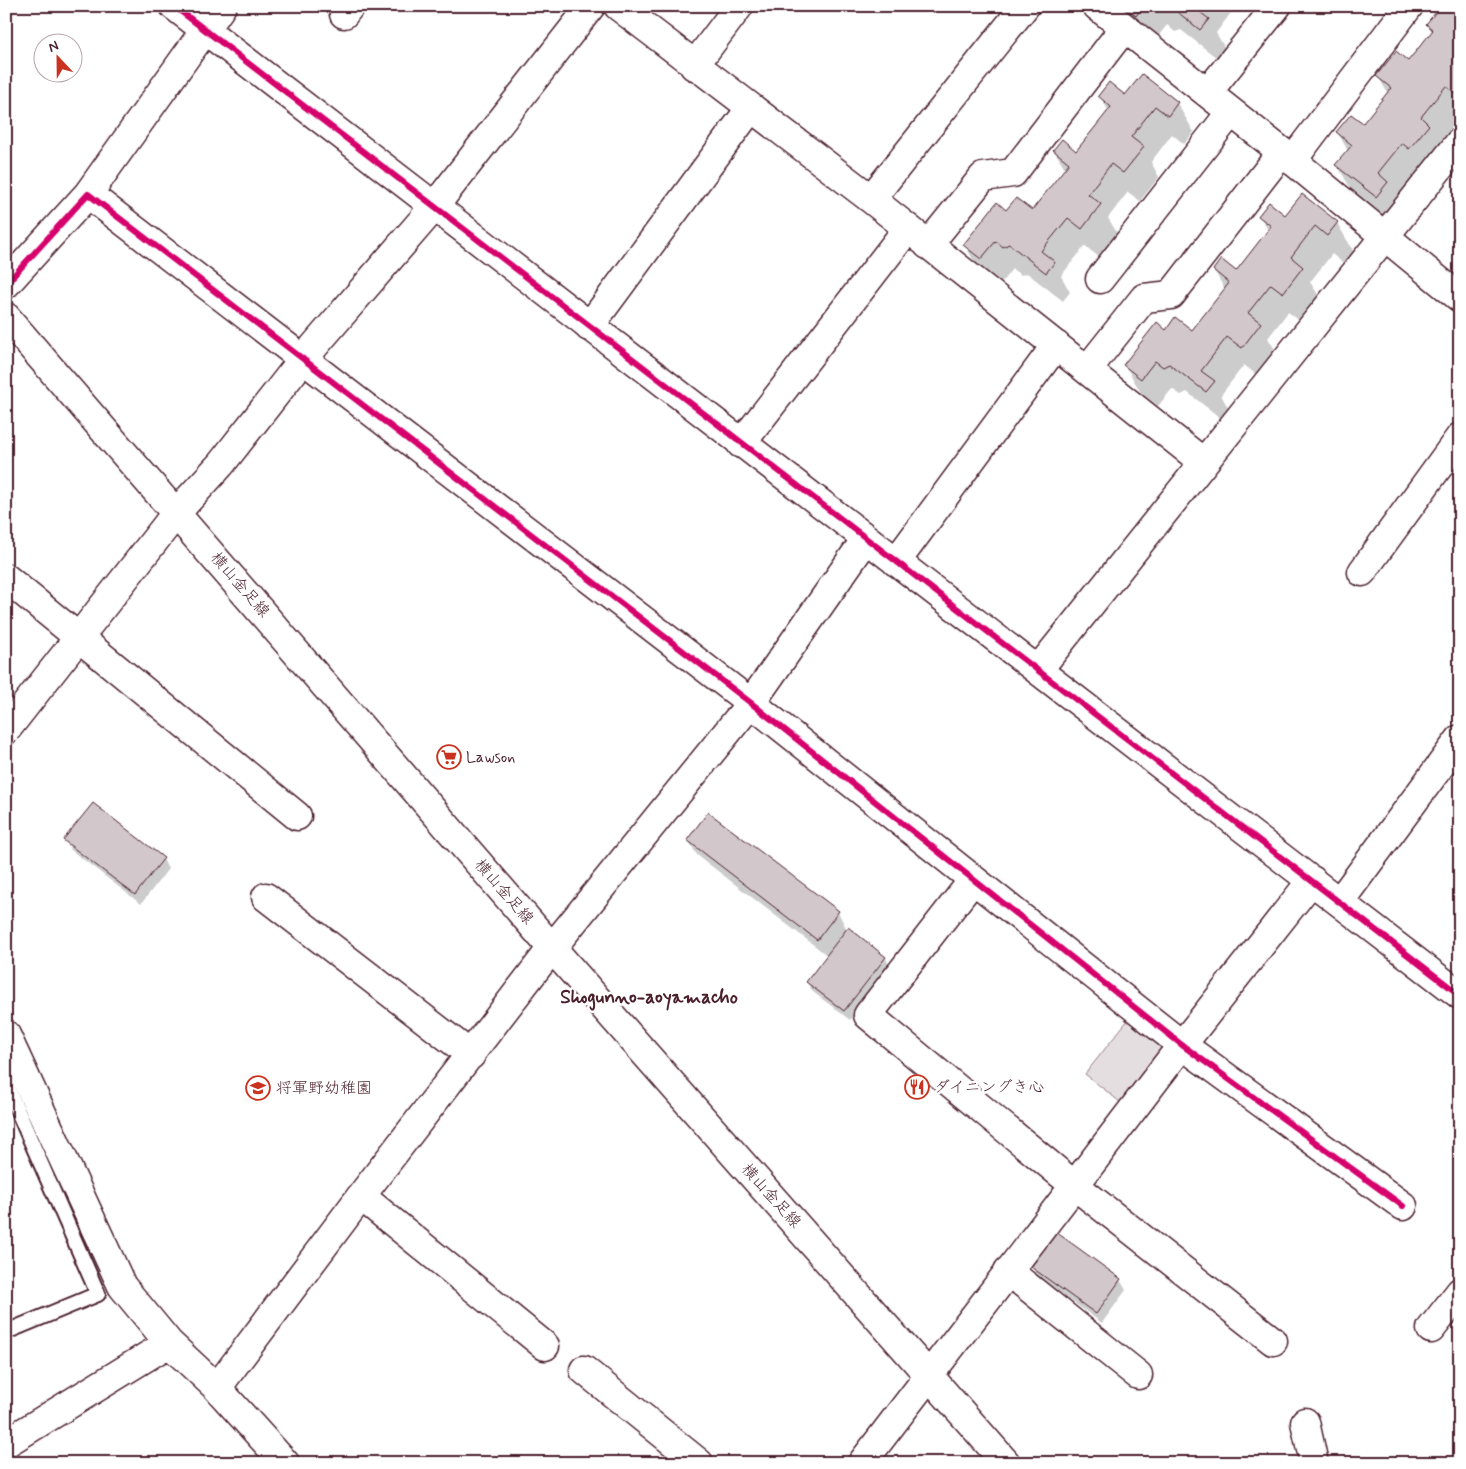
<svg xmlns="http://www.w3.org/2000/svg" width="1466" height="1469" font-family="Mynerve,'Klee One',sans-serif">
<style>
.green{fill:#e5dee0;stroke:#987e86}
.shadow{fill:#0003}
.building{fill:#d2c7cb;stroke:#4a1f2b}
.lines{fill:none;stroke-linecap:round;stroke-linejoin:round}
.service-casing{stroke:#4a1f2b;stroke-width:18}
.minor-casing{stroke:#4a1f2b;stroke-width:31}
.tertiary-casing{stroke:#4a1f2b;stroke-width:31}
.service{stroke:#fff;stroke-width:14}
.minor{stroke:#fff;stroke-width:28}
.tertiary{stroke:#fff;stroke-width:28}
.cycleway-casing{stroke:#fff;stroke-width:9}
.cycleway{stroke:#d6006c;stroke-width:6}
.labels{text-anchor:middle;dominant-baseline:central;stroke-width:5;stroke-linejoin:round;paint-order:stroke}
.street-label{font-size:16px;fill:#4a1f2b;stroke:#fff}
.poi-label{font-size:16px;fill:#4a1f2b;stroke:#fff;text-anchor:start}
.quarter-label{font-size:19px;font-weight:bold;fill:#4a1f2b;stroke:#fff}
</style>
<rect width="100%" height="100%" fill="#fff"/>
<filter id="ink" filterUnits="userSpaceOnUse"><feTurbulence type="fractalNoise" baseFrequency=".02" numOctaves="2"/><feDisplacementMap in="SourceGraphic" scale="10" xChannelSelector="R" yChannelSelector="G"/><feConvolveMatrix kernelMatrix="1 2 1 2 8 2 1 2 1" color-interpolation-filters="sRGB"/></filter>
<g filter="url(#ink)">
<path class="green" d="M1131,1016L1159,1038L1162,1060L1125,1106L1085,1074Z"/>
<path class="shadow" d="M1122,6H1236L1216,33L1225,48L1217,58L1181,30L1175,32L1167,25L1153,43L1136,30Z
M1244,6H1258L1253,13Z
M1460,6V117L1439,143L1445,154L1426,177L1419,171L1397,199L1404,211L1393,225L1354,194L1337,165L1348,151L1338,133L1363,125L1388,94L1378,76L1409,63L1432,32L1428,24Z
M1100,96L1125,97L1177,103L1194,132L1184,144L1172,134L1151,162L1159,177L1140,201L1128,192L1108,218L1117,233L1099,257L1085,246L1061,276L1070,292L1063,301L1027,273L1021,275L1012,269L998,287L981,274L965,245L1006,211L1032,212L1066,170L1054,150L1077,153L1109,112Z
M1302,196L1337,223L1354,252L1344,264L1332,254L1310,282L1319,296L1300,321L1288,312L1268,338L1277,353L1258,376L1244,365L1221,395L1230,411L1223,420L1187,392L1181,395L1172,389L1158,406L1141,393L1125,365L1166,331L1192,332L1225,290L1214,270L1237,273L1269,232L1260,216L1285,217Z
M65,840L163,859L168,869L141,904L71,850Z
M688,840L838,912L846,928L885,957L891,968L850,1020L813,992L807,982L828,956L697,855Z
M1056,1234L1120,1280L1126,1290L1102,1323L1038,1277L1032,1267Z"/>
<path class="building" d="M1124,6H1143L1136,16Z
M1170,6H1198L1196,9L1209,19L1200,30Z
M1441,6H1446L1452,10L1455,6H1460V89L1456,94L1446,86L1421,117L1429,125L1409,149L1402,143L1378,173L1388,182L1376,197L1335,165L1352,145L1336,132L1351,114L1363,123L1391,88L1376,76L1396,51L1408,61L1433,30L1426,24Z
M1142,74L1178,102L1168,116L1155,106L1131,137L1144,147L1123,173L1111,164L1088,194L1101,204L1082,229L1068,218L1041,251L1055,262L1046,273L1009,244L1003,247L996,241L981,259L963,245L997,202L1006,210L1016,198L1032,210L1069,163L1053,150L1062,139L1076,151L1111,107L1098,96L1109,82L1125,95Z
M1302,194L1338,222L1327,236L1315,226L1291,257L1303,267L1283,293L1271,284L1248,313L1261,323L1242,348L1227,337L1201,371L1215,381L1206,392L1169,364L1163,367L1155,361L1141,379L1123,365L1157,322L1166,330L1175,317L1192,330L1229,283L1213,270L1221,259L1236,271L1271,226L1258,216L1269,202L1285,215Z
M93,803L164,858L135,895L63,840Z
M708,812L839,911L817,940L687,840Z
M848,927L886,957L844,1011L806,982Z
M1056,1232L1121,1279L1096,1314L1031,1267Z"/>
<g class="lines">
<g class="service-casing">
<path id="service" d="M6,1084L98,1294L6,1332"/>
</g>
<g class="minor-casing">
<path id="minor" d="M174,6L1460,995
M618,6L871,199L1203,462
M1097,6L1282,152L1460,298
M344,14L350,6
M694,66L739,6
M1207,93L1277,6
M1292,161L1409,6
M88,194L222,6
M871,199L1025,6
M928,245L983,177L1013,173L1124,28
M1100,279L1231,112
M6,284L88,194L751,703L1182,1045L1403,1206
M589,327L750,109
M1087,370L1144,298L1171,295L1282,152
M741,444L908,228
M896,562L1056,345
M1362,572L1460,437
M6,578L297,816
M1038,670L1460,142
M6,730L177,512L221,464L304,358L434,207L591,6
M973,880L868,1015L1074,1185L1273,1341
M266,897L471,1055
M1340,901L1460,739
M6,1035L122,1286L169,1343L217,1388L285,1463
M361,1196L545,1346
M1008,1271L1138,1375
M1431,1329L1460,1292
M584,1370L699,1463
M217,1388L361,1196L552,948L751,703L866,539
M1305,1422L1314,1463
M6,1443L169,1343
M862,1463L1182,1045L1312,880"/>
</g>
<g class="tertiary-casing">
<path id="tertiary" d="M6,317L552,948L1006,1463"/>
</g>
<use href="#service" class="service"/>
<use href="#minor" class="minor"/>
<use href="#tertiary" class="tertiary"/>
<g class="cycleway-casing">
<path id="cycleway" d="M174,6L1460,995
M6,284L88,194L751,703L1182,1045L1403,1206"/>
</g>
<use href="#cycleway" class="cycleway"/>
</g>
</g>
<defs>
<g id="supermarket-ring" transform="scale(1.25)"><circle r="9.5" fill="#fff" stroke="#c8321e" stroke-width="1.5"/><path d="M-6-5.5h2.5l.6 2H6L4.5 2H-2.5L-4.4-4H-6ZM-1.5 3.2a1.3 1.3 0 1 0 .1 0ZM3 3.2a1.3 1.3 0 1 0 .1 0Z" fill="#c8321e"/></g>
<g id="restaurant-ring" transform="scale(1.25)"><circle r="9.5" fill="#fff" stroke="#c8321e" stroke-width="1.5"/><path d="M-5-6h1v4h1v-4h1v4h1v-4h1v5L-1.5 .5V6h-2V.5L-5-1ZM5-6V6H3V1.5H1.5Q1.5-4 5-6Z" fill="#c8321e"/></g>
<g id="school-ring" transform="scale(1.25)"><circle r="9.5" fill="#fff" stroke="#c8321e" stroke-width="1.5"/><path d="M0-5L7-2L0 1L-7-2ZM-4 1L0 2.5L4 1V4Q0 6-4 4Z" fill="#c8321e"/></g>
</defs>
<g fill-rule="evenodd">
<use href="#supermarket-ring" x="449" y="757"/>
<use href="#restaurant-ring" x="917" y="1087"/>
<use href="#school-ring" x="258" y="1088"/>
</g>
<g class="labels">
<g class="street-label">
<text transform="translate(240 585) rotate(49)">横山金足線</text>
<text transform="translate(504 892) rotate(49)">横山金足線</text>
<text transform="translate(771 1196) rotate(48)">横山金足線</text>
</g>
<g class="poi-label">
<text x="466" y="757">Lawson</text>
<text x="934" y="1087">ダイニングき心</text>
<text x="276" y="1088">将軍野幼稚園</text>
</g>
<g class="quarter-label">
<text x="649" y="997">Shogunno-aoyamacho</text>
</g>
</g>
<rect width="1466" height="1469" fill="none" stroke="#fff" stroke-width="25"/>
<rect x="12" y="12" width="1441" height="1444" fill="none" stroke="#4a1f2b" stroke-width="2" filter="url(#ink)"/>
<g transform="translate(58 58) rotate(338)"><circle r="24" fill="#ffffff" stroke="#b7a5aa"/>
<path d="M0-4L9 19L0 12L-9 19Z" fill="#c8321e"/>
<text y="-8" font-size="14" font-weight="bold" text-anchor="middle" fill="#4a1f2b">N</text>
</g>
</svg>
